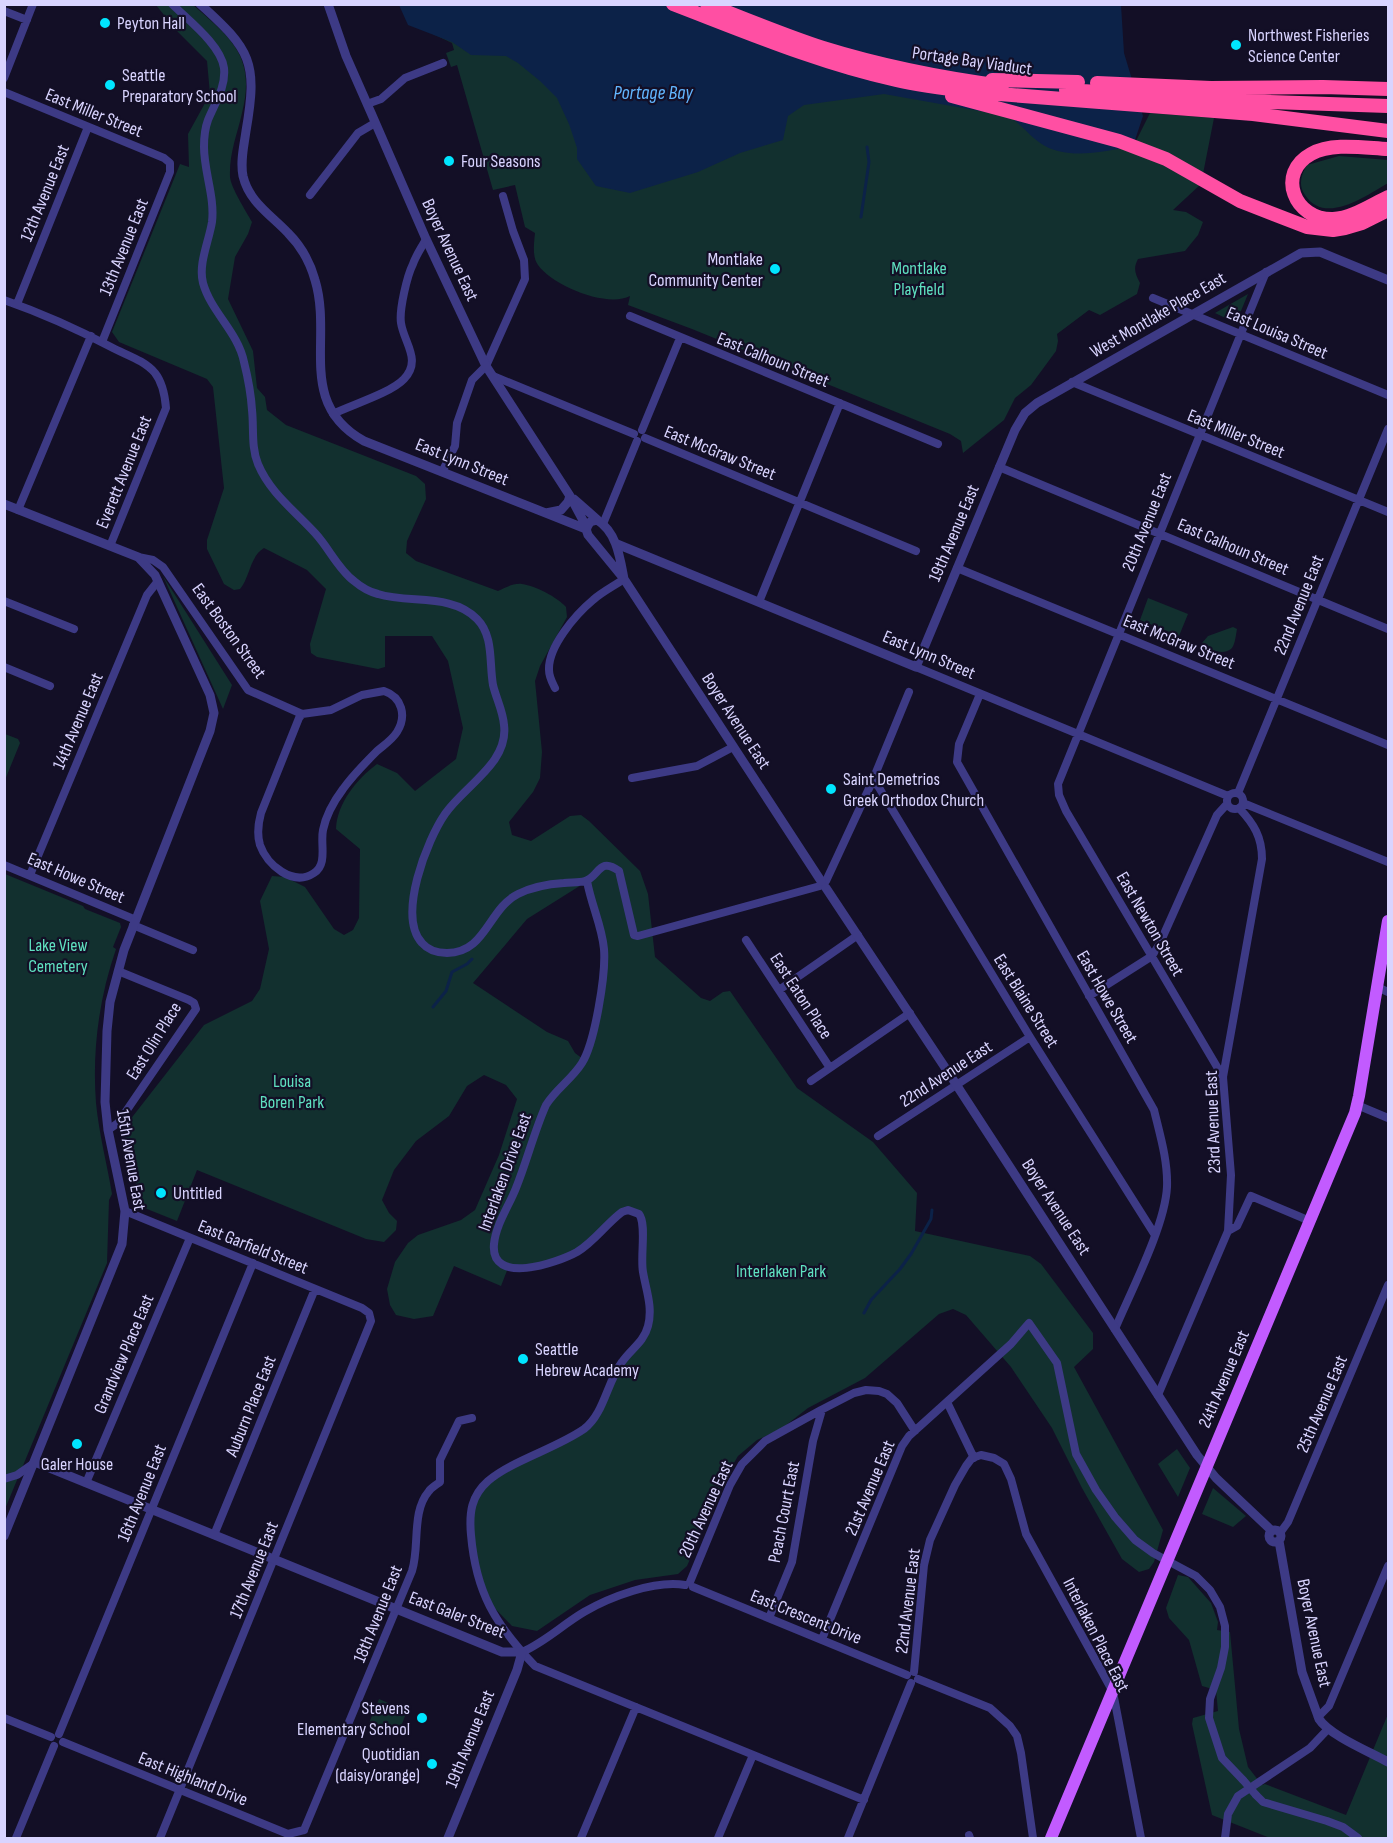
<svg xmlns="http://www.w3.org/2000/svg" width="1393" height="1843" font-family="'Sofia Sans Condensed',sans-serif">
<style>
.green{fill:#12302f;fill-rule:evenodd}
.water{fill:#0c2248}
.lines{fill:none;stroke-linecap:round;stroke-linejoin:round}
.stream{stroke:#0c2248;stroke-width:3}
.minor{stroke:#3d3a85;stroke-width:8}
.tertiary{stroke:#3d3a85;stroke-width:9}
.primary{stroke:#c25bff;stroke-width:12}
.motorway{stroke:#ff4fa3;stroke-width:14}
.minor-bridge{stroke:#3d3a85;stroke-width:8}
.poi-dot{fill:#00e5ff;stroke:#130f26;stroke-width:2}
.labels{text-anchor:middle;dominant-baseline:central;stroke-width:4.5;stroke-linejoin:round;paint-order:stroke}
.poi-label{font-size:18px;fill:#d9d4ff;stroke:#130f26;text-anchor:start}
.street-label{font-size:18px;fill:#d9d4ff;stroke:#130f26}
.park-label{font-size:18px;fill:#5fe0c0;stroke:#130f26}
.water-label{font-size:20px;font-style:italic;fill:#62b6ff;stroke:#130f26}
</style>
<rect width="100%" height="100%" fill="#130f26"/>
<path class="green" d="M156,5H193C232,39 256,57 242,113C237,135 229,154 230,177C231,188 246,211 252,222L248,234L235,257L228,299L253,351L257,388L265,397L267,410L286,425L416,476L425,484L426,499L407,541L406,553L416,561L498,591C505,588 513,583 522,584C536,586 557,597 566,607L567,617L540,666L535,681L542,752L540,778L533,792L509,822L512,835L531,841L570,816L581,815L589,821L640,871L648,894L655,957L701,998L710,1001L723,992L730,991L797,1088L873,1142L917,1193L915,1231L1030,1256L1041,1264L1093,1333V1349L1074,1367L1163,1530L1154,1562L1149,1569L1139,1572L1122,1559L1082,1488L1052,1428L1011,1367L966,1315L953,1309L939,1314L865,1378L808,1408L781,1429L757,1440L738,1456L728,1473L687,1566L678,1574L635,1580L590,1595L537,1631L512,1626L483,1596L469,1518L482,1487L590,1423L614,1374L648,1326L642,1219L628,1210L578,1251L529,1268H508L501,1286L454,1266L433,1316L414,1319L396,1315L390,1305L387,1289L395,1262L408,1243L418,1235L461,1220L475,1210L499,1155L517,1099L506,1085L484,1075L467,1086L449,1116L416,1141L394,1170L382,1200L389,1213L397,1221L396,1230L384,1242L366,1239L197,1170L177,1221L142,1207L124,1141L126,1125L204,1025L252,1001L260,989L269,949L260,901L272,876L285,877L305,887L334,929L344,935L353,930L359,918L360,849L336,829C337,803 357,779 377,764L397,773L415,791L456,759L463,728L448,661L432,636H385V667L378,669L317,657L311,653L310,644L326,589L307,570L264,548C250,556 250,577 240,589L234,590L224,584L207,549V540L224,488L213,387L207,379L119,342L112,332L180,164L189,167L188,134L210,94L207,61L176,30ZM586,882L604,950L594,1026L583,1059L575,1053L568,1041L547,1032L473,983L527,919Z
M439,5L1136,141L1150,113L1214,118L1201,184L1173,210L1186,212L1203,222L1198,235L1185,251L1138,259C1133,268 1135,274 1140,283L1137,294L1100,315L1089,310L1057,334L1058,341L1056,351L1031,385L1015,398L1004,420L963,453L961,441L950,434L692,329L628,305L630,296C607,308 553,286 538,265C532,257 534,243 535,233L525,227L515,185L493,190L457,65L451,67L446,53L454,50L452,43L420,28Z
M1339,156L1388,160V183C1367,195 1325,226 1305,195C1298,185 1301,175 1307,165Z
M1248,294L1236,323L1215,313Z
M163,576L232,685L223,709Z
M1148,598L1188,614L1179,636L1140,620Z
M1233,627L1237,629C1236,634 1235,646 1231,649C1222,656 1208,649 1202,643L1208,636Z
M5,734L18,739L20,743L5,780Z
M5,874L83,906L85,909L120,923L121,927L113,947L116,949C99,998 92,1051 96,1103C99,1134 107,1164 112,1194L109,1200L107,1263L5,1509Z
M1177,1449L1190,1468L1178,1497L1158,1464Z
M1213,1488L1246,1516L1233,1527L1202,1514Z
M1178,1575L1188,1577L1211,1603L1218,1622L1217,1630L1230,1632L1239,1729L1248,1767L1262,1785L1265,1784L1346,1815L1388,1714V1838H1270L1212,1815L1192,1724L1193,1718L1218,1711L1216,1690L1202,1686L1189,1640L1169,1618L1166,1608Z
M379,1699L407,1711L398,1734L369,1723Z"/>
<path class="water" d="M399,5H1121L1124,53L1143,116L1133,146C1105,151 1071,160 1045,146C1031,139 1022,124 1008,116L884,94L804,105L788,116L783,140L740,153L698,172L630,193L596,186L577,159V148L569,124L557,98L540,81L518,63L506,56L471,55L452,42L408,25Z"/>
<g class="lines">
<path class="stream" d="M861,217L869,162L867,147
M433,1007L446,991L452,972L467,964L472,959
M864,1313L871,1300L900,1269L911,1254L931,1219L932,1210"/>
<path class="minor" d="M172,4C188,20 221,45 224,68C226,87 215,103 208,120C205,128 204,138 204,147C204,172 215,197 212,222C209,241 198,264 203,283C211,312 238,332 244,362C248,378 251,394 252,410C254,428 251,447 258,464C270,493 295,511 315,533C329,548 338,569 354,581C361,587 370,592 378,594C410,604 452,593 477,619C494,636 489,663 493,685C496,698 503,711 504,725C509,763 464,786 445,814C427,840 397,916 422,943C428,950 437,953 447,953C486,953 488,909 518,894C532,887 548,884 564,883C570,882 579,883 585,881C599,877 599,856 619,871L634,935L638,936L820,886
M4,11L27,20
M4,78L33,4
M4,92L164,158L170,163V172L102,342
M367,104L381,99L405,78L443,63
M310,195L358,133L375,123
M1153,298L1388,395
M4,300C41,313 77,329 111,347C126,355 144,360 155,373C163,383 165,396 166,408L110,546
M17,304L88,127
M630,316L938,444
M493,376L634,434
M1072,382L1388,512
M333,414C351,405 391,393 404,379C422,360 404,343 401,323C399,310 407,276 413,264C416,255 422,247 426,239
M642,430L680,338
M645,438L916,551
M999,467L1388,629
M442,472L455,446L457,423L472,380L486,366L525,279L524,260L513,231L503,196
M18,510L91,336
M603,524L637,441
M138,557L153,560L163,567L248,690L302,714
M957,568L1388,745
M4,601L74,629
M759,602L840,403
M4,667L50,686
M916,667L1228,796
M555,688C552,682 549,677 549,670C548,647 575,615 593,600C602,592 614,586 624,579
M384,691C402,697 407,716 397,732C392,740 384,745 377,751C365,763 353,775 343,789C334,801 326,815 323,830C320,844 328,864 314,873C293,887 267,865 260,845C257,835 258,824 261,813L299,718L302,714L331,710L362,695Z
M980,694L959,744L957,762L1154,1110C1160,1135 1168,1161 1167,1187C1165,1226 1131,1291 1115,1329
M632,778L697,766L733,747
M872,782L878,786L1030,1037L1155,1235
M1227 801a8 8 0 1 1 16 0a8 8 0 1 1-16 0Z
M1238,793L1388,429
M1243,803L1388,862
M4,865L136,920
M30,875L147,595L158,581
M587,881C591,904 602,926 604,949C606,974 595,1042 582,1063C572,1079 556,1089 546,1105C534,1132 527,1161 516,1188C509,1206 496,1224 494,1244C490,1286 557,1263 577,1252C594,1242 606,1224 622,1212L628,1210L639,1214C647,1224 640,1256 643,1272C646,1290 653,1307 648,1326C644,1342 631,1349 622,1362C607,1382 604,1414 584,1429C555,1449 513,1460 488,1481C471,1496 469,1513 471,1535C476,1593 495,1624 535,1666L864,1800
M826,881L872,782L909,692
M133,925L193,950
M746,940L830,1068
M1377,987L1388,992
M779,990L858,935
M1089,996L1152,956L1160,943L1217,815L1227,804
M1223,1077L1066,811L1059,795L1058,784L1266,272
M811,1081L910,1013
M1357,1105L1388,1118
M108,1130L118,1123L196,1009L194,1003L189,1000L118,971
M878,1136L1030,1037
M125,1211L362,1308L369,1313L371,1321L160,1838
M1228,1231L1237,1226L1251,1196L1310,1221
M1158,1395L1228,1231L1231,1175L1223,1077L1262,859C1262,837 1254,824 1239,808
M947,1402L974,1458
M4,1479L17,1475L34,1463
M86,1483L190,1238
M1280,1533L1288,1522L1388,1285
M214,1535L315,1289
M690,1582L730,1485L742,1464L765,1441L821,1410L854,1393L866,1390L879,1391L887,1394L897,1403L915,1431
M693,1587L907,1675
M769,1618L792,1562L813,1441L822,1410
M822,1639L902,1446L909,1436L1011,1344L1029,1323L1057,1363L1076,1454L1096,1490L1115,1517L1135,1540L1153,1553L1196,1576L1210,1590L1220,1607L1225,1626V1647L1221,1668L1210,1699L1209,1718L1222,1758L1243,1780
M522,1652C545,1642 562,1625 584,1612C610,1597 654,1580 685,1585
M914,1672L924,1565L930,1540L955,1485L966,1466L972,1458L981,1455L994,1458L1004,1464L1011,1479L1026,1534L1113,1692L1141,1838
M918,1679L990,1708L1010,1726L1017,1736L1021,1753L1033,1838
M1318,1717L1329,1706L1388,1566
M4,1718L51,1737
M59,1734L253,1263
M63,1742L288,1834L304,1830
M1256,1795L1263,1802L1327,1821L1343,1827L1358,1838
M304,1830L412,1571C420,1546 411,1512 429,1491C432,1487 436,1485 440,1482V1460L459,1421L472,1418
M969,1835L970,1838
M16,1838L54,1746
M581,1838L636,1707
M718,1838L753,1755
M848,1838L911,1683
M1225,1838L1228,1814L1238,1796L1310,1748L1328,1729"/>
<path class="tertiary" d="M200,4C251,50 258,62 246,131C244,146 240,161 243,176C249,202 271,215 288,233C301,246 310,262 315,280C333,339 296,403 364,441L586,529
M328,4L346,56L372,115L426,239L486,366L570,496L587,528
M574,499L600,522
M4,504L138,557L155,575L210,695L214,713L210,731L124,950L110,1002L107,1031L105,1102L108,1130L125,1211L122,1244L4,1536
M546,513L561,510L568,502L570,496
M617,544L916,667L1015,430L1025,413L1037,403L1301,253L1320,252L1388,280
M624,579C620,558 617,532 597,520L590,522L586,529L588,535L624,579L821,881
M826,888L950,1075L1197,1455L1216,1478L1272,1531
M35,1462L502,1652H522L517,1670L448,1838
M1269 1536a6 6 0 1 1 12 0a6 6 0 1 1-12 0Z
M1279,1541L1302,1672L1319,1719C1329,1735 1370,1752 1388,1762"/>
<path class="primary" d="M1051,1838L1355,1113L1359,1096L1388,921"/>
<path class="motorway" d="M673,4C746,32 819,63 896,80C921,86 947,89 973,92L1253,114L1388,131
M707,4C745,19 783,35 823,48C881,66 941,78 1002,86
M992,80L1078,82
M1097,83L1211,88L1323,87L1388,89
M1066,90L1241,101L1388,106
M952,96L1119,141L1166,159L1240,201L1307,227L1333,230L1345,228L1362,223L1388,210
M1388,149C1365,148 1332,142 1311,154C1276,173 1294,220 1333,219C1352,218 1371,205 1388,197"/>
<path class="minor-bridge" d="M1243,1780L1256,1795"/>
</g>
<g class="poi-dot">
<circle cx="105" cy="23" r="6"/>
<circle cx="1236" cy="45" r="6"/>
<circle cx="110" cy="85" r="6"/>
<circle cx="449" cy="161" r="6"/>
<circle cx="775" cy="269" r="6"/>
<circle cx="831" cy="789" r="6"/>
<circle cx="161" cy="1193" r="6"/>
<circle cx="523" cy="1359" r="6"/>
<circle cx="77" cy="1444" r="6"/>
<circle cx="422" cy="1718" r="6"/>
<circle cx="432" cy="1764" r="6"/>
</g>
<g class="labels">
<g class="poi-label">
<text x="117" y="23">Peyton Hall</text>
<text x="1248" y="35">Northwest Fisheries<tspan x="1248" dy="21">Science Center</tspan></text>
<text x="122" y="75">Seattle<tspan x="122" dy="21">Preparatory School</tspan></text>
<text x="461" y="161">Four Seasons</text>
<text x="763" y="259" text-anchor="end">Montlake<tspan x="763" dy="21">Community Center</tspan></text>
<text x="843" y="779">Saint Demetrios<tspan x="843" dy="21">Greek Orthodox Church</tspan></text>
<text x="173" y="1193">Untitled</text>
<text x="535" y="1349">Seattle<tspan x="535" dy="21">Hebrew Academy</tspan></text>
<text x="77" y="1464" text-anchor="middle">Galer House</text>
<text x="410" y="1708" text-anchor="end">Stevens<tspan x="410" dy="21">Elementary School</tspan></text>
<text x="420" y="1754" text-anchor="end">Quotidian<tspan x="420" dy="21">(daisy/orange)</tspan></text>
</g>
<g class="street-label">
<text transform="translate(972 61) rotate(8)">Portage Bay Viaduct</text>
<text transform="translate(94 113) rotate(22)">East Miller Street</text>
<text transform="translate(45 193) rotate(-68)">12th Avenue East</text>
<text transform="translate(124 247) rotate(-68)">13th Avenue East</text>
<text transform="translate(450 250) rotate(65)">Boyer Avenue East</text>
<text transform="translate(1158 315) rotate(-30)">West Montlake Place East</text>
<text transform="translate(1277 333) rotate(23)">East Louisa Street</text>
<text transform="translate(773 360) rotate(22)">East Calhoun Street</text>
<text transform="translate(1236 434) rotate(22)">East Miller Street</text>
<text transform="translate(720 453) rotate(22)">East McGraw Street</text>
<text transform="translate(462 462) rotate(22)">East Lynn Street</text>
<text transform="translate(124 472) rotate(-68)">Everett Avenue East</text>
<text transform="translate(1147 522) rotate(-68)">20th Avenue East</text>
<text transform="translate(954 533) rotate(-67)">19th Avenue East</text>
<text transform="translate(1233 547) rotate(23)">East Calhoun Street</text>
<text transform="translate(1299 605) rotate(-68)">22nd Avenue East</text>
<text transform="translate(229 631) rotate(54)">East Boston Street</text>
<text transform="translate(1179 642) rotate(22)">East McGraw Street</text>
<text transform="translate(929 655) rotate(23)">East Lynn Street</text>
<text transform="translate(78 721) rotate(-67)">14th Avenue East</text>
<text transform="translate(736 721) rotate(57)">Boyer Avenue East</text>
<text transform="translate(76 878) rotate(23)">East Howe Street</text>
<text transform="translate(1150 924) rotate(60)">East Newton Street</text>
<text transform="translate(801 996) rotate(57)">East Eaton Place</text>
<text transform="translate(1107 997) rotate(60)">East Howe Street</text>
<text transform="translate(1026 1001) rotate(58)">East Blaine Street</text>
<text transform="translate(154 1041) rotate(-58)">East Olin Place</text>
<text transform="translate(946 1074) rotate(-33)">22nd Avenue East</text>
<text transform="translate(1213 1122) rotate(-92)">23rd Avenue East</text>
<text transform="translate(131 1160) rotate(80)">15th Avenue East</text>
<text transform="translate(505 1172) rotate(-70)">Interlaken Drive East</text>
<text transform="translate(1056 1207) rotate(57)">Boyer Avenue East</text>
<text transform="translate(253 1247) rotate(22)">East Garfield Street</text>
<text transform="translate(124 1354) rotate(-67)">Grandview Place East</text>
<text transform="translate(1224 1379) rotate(-67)">24th Avenue East</text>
<text transform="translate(1322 1404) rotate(-67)">25th Avenue East</text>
<text transform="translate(251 1406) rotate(-68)">Auburn Place East</text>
<text transform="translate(870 1488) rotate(-67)">21st Avenue East</text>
<text transform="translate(142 1493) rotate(-68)">16th Avenue East</text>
<text transform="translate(706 1509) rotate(-65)">20th Avenue East</text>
<text transform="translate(784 1512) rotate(-79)">Peach Court East</text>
<text transform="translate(254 1570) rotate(-68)">17th Avenue East</text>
<text transform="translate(908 1601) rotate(-83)">22nd Avenue East</text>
<text transform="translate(378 1614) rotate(-68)">18th Avenue East</text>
<text transform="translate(457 1615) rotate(21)">East Galer Street</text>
<text transform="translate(806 1617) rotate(22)">East Crescent Drive</text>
<text transform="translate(1314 1633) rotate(78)">Boyer Avenue East</text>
<text transform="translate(1096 1635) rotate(63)">Interlaken Place East</text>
<text transform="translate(470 1739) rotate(-68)">19th Avenue East</text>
<text transform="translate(193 1779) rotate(22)">East Highland Drive</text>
</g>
<g class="park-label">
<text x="919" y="268">Montlake<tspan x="919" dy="21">Playfield</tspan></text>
<text x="58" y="945">Lake View<tspan x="58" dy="21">Cemetery</tspan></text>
<text x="292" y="1081">Louisa<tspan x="292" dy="21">Boren Park</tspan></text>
<text x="781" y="1271">Interlaken Park</text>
</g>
<g class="water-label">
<text x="653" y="93">Portage Bay</text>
</g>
</g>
<rect width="1393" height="1843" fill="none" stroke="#d9d4ff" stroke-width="12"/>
</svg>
